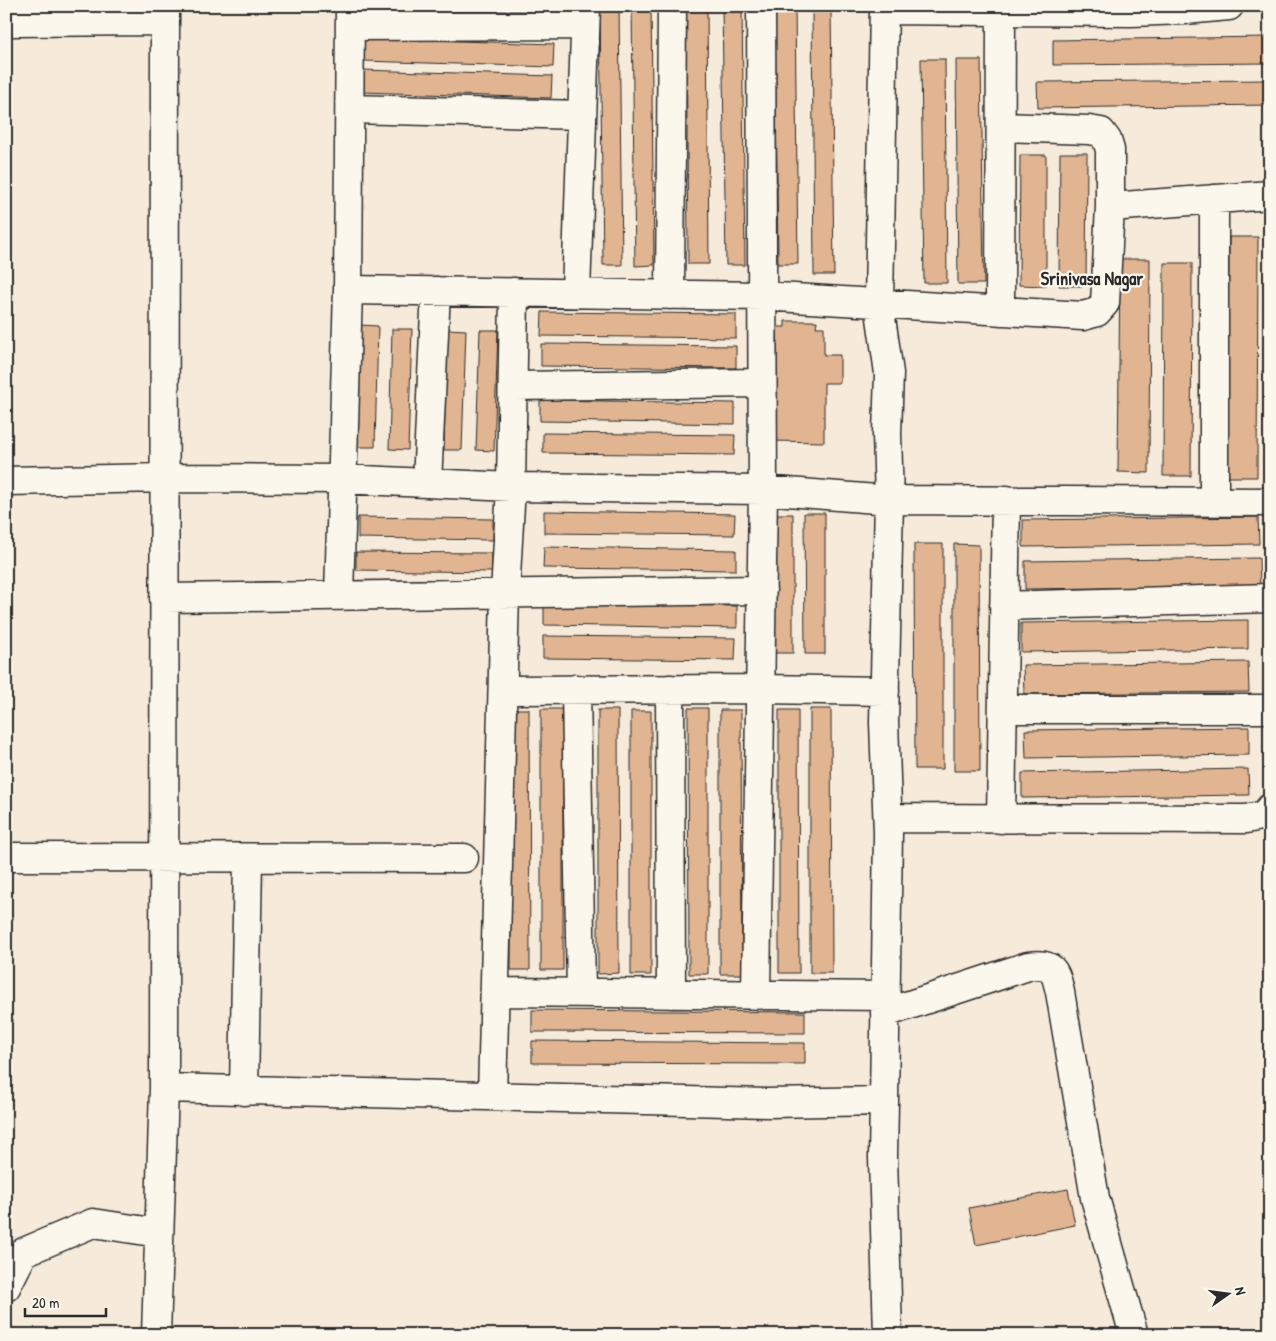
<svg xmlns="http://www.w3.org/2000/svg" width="1276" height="1341" font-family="'Patrick Hand',sans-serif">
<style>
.building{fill:#e1b591;stroke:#2b2b2b}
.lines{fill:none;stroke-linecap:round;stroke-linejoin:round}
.minor-casing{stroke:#2b2b2b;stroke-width:31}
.minor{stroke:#fbf7ec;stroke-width:28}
.labels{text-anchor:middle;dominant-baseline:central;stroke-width:4.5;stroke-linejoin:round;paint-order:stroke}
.neighbourhood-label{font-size:18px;font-weight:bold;fill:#2b2b2b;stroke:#fbf7ec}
</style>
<rect width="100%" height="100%" fill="#f6eada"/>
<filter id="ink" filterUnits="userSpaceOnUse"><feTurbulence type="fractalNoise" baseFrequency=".02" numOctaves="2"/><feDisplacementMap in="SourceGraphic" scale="10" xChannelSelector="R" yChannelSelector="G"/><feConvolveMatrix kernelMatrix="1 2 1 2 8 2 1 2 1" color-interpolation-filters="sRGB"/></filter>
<g filter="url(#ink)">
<path class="building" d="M600,6H619L622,265H603Z
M632,6H651L654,265L635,266Z
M686,6H707L709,264H688Z
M722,6H742L745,265H726Z
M775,6H795L798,264H778Z
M812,6H831L834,275H814Z
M1270,37V63L1053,65V40Z
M364,38L554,44L553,67L363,61Z
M921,59H945L947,283H924Z
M956,60H981L984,284H958Z
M362,70L552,76L551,98L361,92Z
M1270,80V105L1038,108L1037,82Z
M1060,153H1087L1086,286H1059Z
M1020,155H1046V286L1019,285Z
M1229,237H1258L1257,477H1227Z
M1268,241H1270V477H1267Z
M1120,259H1150L1149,473L1118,472Z
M1164,263H1192L1191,476H1163Z
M542,312L736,314V338L541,336Z
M785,321H817L816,327H824V355H840V383H824V442L771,441V399H777V327H785Z
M360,325L378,326L375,447H356Z
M392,329H412L408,450L389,449Z
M447,329L466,330L462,450H444Z
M480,330H498L494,451L476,450Z
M541,344L736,346V368L541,366Z
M540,400L735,403V424L540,421Z
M543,433L735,435L734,455L543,453Z
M544,511L735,514L734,535L544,533Z
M804,513H825V654H805Z
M772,514H793V653H772Z
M358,517L493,519V540L358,538Z
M1258,517L1259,544L1023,547V520Z
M914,544H943V769H915Z
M954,544L979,545L980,771H954Z
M544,547L736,550V570L543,568Z
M356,552L492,553V572L356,570Z
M1259,558L1260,586L1025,589V561Z
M544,604L737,606V628L544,625Z
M1248,620V649L1021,652V623Z
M543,636L736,638L735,660L543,658Z
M1248,662L1249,692L1024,694L1023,665Z
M688,708H708V974H689Z
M511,709H529L530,970H511Z
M541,709H563V970H541Z
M810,709H831L832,973H810Z
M598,710H618L619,973L598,974Z
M720,710H741L742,974H720Z
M779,710H798L799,973H779Z
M631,711H651V975H631Z
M1249,727V755L1026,758L1025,730Z
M1248,769L1249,795L1022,798V773Z
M532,1010L805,1012V1033L532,1032Z
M532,1041L805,1043V1064L532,1063Z
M1068,1189L1075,1225L976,1245L969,1208Z"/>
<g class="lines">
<g class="minor-casing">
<path id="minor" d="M165,6L164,1088L768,1103L884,1101L888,833L884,722L889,500L887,434L889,373L879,304L884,6
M350,6L348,290L762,296L1083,316L1097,312L1105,303L1110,207V150L1107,140L1101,132L1089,130L1001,127
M884,10L1131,12L1185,10L1229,6
M6,22L165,21
M350,26L585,25
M350,109L582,115
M1110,207L1270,195
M576,292L586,6
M670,295L672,6
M1000,311L1001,12
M513,386L762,383
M6,481L164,478L342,479L511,487L763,490L889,500L1270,502
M427,483L436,291
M1214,501V199
M339,595L348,290
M164,598L762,590
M1004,606L1270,598
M576,689L581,993
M670,689L671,994
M503,690L761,689L885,691
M1003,709H1270
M888,818L1246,819L1265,815L1270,808
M1001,819L1006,500
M6,857L464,858
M495,992L886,996
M756,995L763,490L761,6
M885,1013L1028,966C1053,962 1055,970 1060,992L1095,1198L1134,1335
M244,1091L248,858
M492,1096L505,594L511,487L514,292
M884,1101L883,1157L888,1335
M6,1287L24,1252L93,1223L159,1233
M156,1335L164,1088"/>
</g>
<use href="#minor" class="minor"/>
</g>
</g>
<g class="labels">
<g class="neighbourhood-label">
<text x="1092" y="278">Srinivasa Nagar</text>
</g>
</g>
<rect width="1276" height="1341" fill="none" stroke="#fbf7ec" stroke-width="25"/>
<rect x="12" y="12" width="1251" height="1316" fill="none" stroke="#2b2b2b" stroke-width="2" filter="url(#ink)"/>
<g transform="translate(1228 1294) rotate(76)" stroke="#fbf7ec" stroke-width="4" paint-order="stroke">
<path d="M0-4L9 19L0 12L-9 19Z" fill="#2b2b2b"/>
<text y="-8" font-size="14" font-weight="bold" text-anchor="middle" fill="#2b2b2b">N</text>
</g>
<path d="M25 1308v8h81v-8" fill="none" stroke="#2b2b2b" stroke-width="2.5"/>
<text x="32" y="1308" font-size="15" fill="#2b2b2b" stroke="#fbf7ec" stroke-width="4" paint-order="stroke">20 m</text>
</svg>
